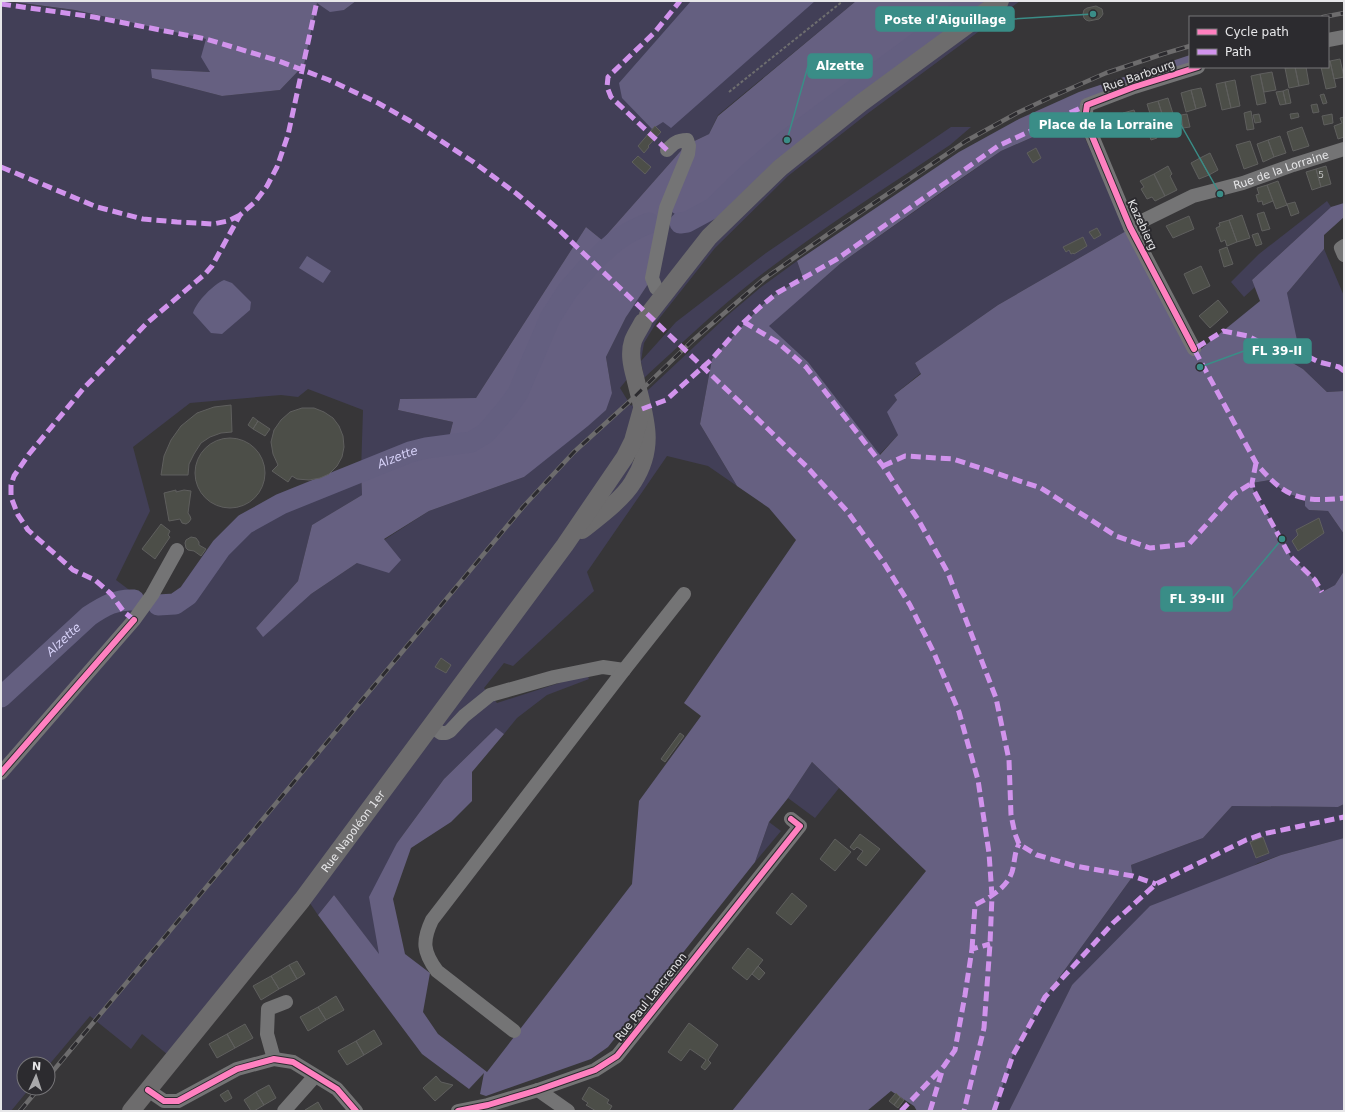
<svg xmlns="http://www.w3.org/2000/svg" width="1345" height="1112" font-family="'DejaVu Sans',sans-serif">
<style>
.green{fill:#423f57;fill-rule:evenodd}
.forest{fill:#666081}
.water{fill:#645f80}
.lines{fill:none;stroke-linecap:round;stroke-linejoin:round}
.river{stroke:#645f80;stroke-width:21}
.building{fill:#4c4e48;stroke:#5f5f5e}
.path{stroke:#6e6e6f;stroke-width:2;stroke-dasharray:3 2;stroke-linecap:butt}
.minor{stroke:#747475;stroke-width:14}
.major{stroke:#6d6c6d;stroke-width:18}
.rail-casing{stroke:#6d6c6d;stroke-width:4.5}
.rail{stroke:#2c2b2f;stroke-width:3;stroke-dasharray:9;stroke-linecap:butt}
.quiet{stroke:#d193ec;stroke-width:5;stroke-dasharray:10 5;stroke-linecap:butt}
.cycleway-casing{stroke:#2c2b2f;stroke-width:8}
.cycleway{stroke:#ff80c0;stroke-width:6}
.labels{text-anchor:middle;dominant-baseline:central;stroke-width:4;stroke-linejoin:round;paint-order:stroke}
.number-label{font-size:9px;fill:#c0c1c1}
.street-label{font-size:11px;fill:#e7e7e9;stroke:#2c2b2f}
.water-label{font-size:12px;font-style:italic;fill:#d6d1f7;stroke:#2c2b2f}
.leader{fill:none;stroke:#3a8d87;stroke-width:1.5}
.callout-dot{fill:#3a8d87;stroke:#2c2b2f;stroke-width:1.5}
.callout{fill:#3a8d87;stroke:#3a8d87;stroke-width:1.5}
.callout-label{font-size:12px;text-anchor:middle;font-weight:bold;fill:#fff}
</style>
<rect width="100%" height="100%" fill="#373638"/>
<path class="green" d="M1,1L75,10L206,39L210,72L152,69V78L222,96L280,90L304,65L317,3L344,10L356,1H856L718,115L709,134L686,145L602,240L586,227L476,398L400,399L398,410L453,422L447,445L410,452L361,472L362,495L312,525L298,581L256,628L311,594L357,563L384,540L429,511L524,477L612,393L606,357L626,317L666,208H713L747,175L787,140L973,1H1020L867,114L788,176L715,248L658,320L644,343L641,361L676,322L766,253L951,127H971L950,145C884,189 816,232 753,281C715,311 680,345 644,378L641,362L620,388L631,406L728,315L760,288L797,261L803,278L777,293L760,307L712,359L700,424L737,486L708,466L667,456L587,572L594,591L513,666L504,663L484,688L497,703L587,674L589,679L547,695L517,718L504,734L495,729L444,779L397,843L379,955L334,895L318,915L301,890L167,1054L142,1034L131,1049L90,1016L48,1066V1064H24V1088H30L11,1111H1ZM308,389L363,410L361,472L281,504L245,524L221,548L188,595L176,604L158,605L135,600L136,595L116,580L150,511L133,447L190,403L281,395L298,397ZM647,445L641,467L625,457Z
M1076,118L1126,231L998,305L915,363L921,373L894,395L897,400L898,435L879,455L808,362L768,326L841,263L1001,151Z
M1327,201L1331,207L1252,280L1255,287L1244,297L1231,282L1259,254Z
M1324,249L1344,296V391L1327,392L1303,369L1291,362L1287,293Z
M1270,480L1286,493L1305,499L1309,510L1328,511L1344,534V571L1335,585L1322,592L1315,580L1290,556L1253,489L1252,483Z
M812,762L839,788L815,818L788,798Z
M1344,804V838L1281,855L1258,863L1072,985L1009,1111H994L1013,1055L1045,997L1133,876L1131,865L1203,838L1232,806L1338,807ZM1262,838L1269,853L1256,858L1250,842Z
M769,822L781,831L755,862Z"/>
<path class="forest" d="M7,1H356L344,10L330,12L317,3L304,65L280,90L222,96L152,78L151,69L210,72L201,57L206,39L75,10Z
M856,1H973L787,140L747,175L713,208L687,222L666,208L652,278L626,317L606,357L612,393L606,410L588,426L524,477L429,511L384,539L401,560L389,573L357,563L311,594L263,637L256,628L298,581L312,525L362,495L361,472L410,452L447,445L453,422L398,410L400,399L476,398L586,227L602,240L686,145L709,134L718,116Z
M1190,55V67L1087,105L1076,118L1001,151L943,191L841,263L769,326L808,362L880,455L898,435L887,412L897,400L894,395L921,374L915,363L998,305L1126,231L1196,353L1260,301L1252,280L1331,207L1344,203V217L1324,235V249L1287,293L1298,345L1291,362L1303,369L1327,392L1344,391V534L1328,511L1309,510L1305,506V499L1286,493L1270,480L1252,483L1253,489L1290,556L1315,580L1322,592L1335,585L1344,571V804L1338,807L1232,806L1203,838L1131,865L1133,876L1045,997L1013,1055L994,1111H917L914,1106L891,1091L867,1111H732L926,871L812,762L788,798L769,822L755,862L608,1047L591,1059L486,1096L480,1094L484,1073L469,1089L422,1054L318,915L334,895L379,954L369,897L397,843L444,779L496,728L504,734L472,772V801L451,822L411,848L393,899L405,954L430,973L423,1012L438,1034L487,1072L632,884L639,801L701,716L684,703L796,540L769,508L737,486L700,424L712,359L760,307L777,293L803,278L797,261L959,152L1019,119L1079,92Z
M1344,838V1111H1009L1072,985L1150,906L1281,855Z"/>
<path class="water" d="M691,1H815L671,128L663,122L652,129L622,98L619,83Z
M307,256L331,271L323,283L299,268Z
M224,280L232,283L251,302L250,310L222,334L211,333L193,313C197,301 213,285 224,280Z"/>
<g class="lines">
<g class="river">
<path d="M680,223L687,222L713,208L747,175L787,140L973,1"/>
<path d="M596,259C614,241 625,233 649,223"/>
<path id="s1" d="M158,605L175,604L188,595L221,548L245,524L281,504L410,452L426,448L471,442L486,433L508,407L518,393L550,318L568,290L589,266"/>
<path id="s2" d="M1,697L89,616C104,606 116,599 134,600"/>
</g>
</g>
<path class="building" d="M1096,6L1102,9L1103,14L1101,17L1099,19L1089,21L1086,20L1084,18L1083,14L1084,10L1087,8Z
M1340,59L1344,77L1334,79L1330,61Z
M1328,61H1330L1336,87L1326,89L1321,67H1328Z
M1295,67H1306L1309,84L1299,86Z
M1295,67L1299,86L1289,88L1285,68Z
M1272,72L1276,90L1264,92L1260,74Z
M1260,74L1266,103L1257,105L1251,76Z
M1235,80L1240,106L1231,108L1225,82Z
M1225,82L1231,108L1222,110L1216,84Z
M1201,88L1206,106L1196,109L1191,90Z
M1288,89L1291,103L1286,104L1283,91Z
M1191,90L1196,109L1186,112L1181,93Z
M1283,91L1286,104L1280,105L1276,92Z
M1324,94L1327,103L1323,104L1320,95Z
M1168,98L1176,123L1166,126L1158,101Z
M1158,101L1164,120L1153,123L1147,104Z
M1317,104L1319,112L1313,113L1311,105Z
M1134,110L1141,128L1131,132L1123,113Z
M1251,111L1254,129L1247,130L1244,113Z
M1298,113L1299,117L1291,119L1290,114Z
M1187,114L1190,127L1183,128L1181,115Z
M1259,114L1261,122L1255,123L1253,115Z
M1332,114L1333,123L1324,125L1322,116Z
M1344,117V137L1338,139L1334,126L1342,123L1340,118Z
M655,126L661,132L648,146L649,147L644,153L638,146Z
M1302,127L1309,146L1293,151L1287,132Z
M1154,128L1157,138L1151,140L1148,130Z
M1280,136L1286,153L1274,157L1268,140Z
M1268,140L1274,157L1263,162L1257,144Z
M1250,141L1258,164L1244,169L1236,145Z
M1036,148L1041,158L1033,163L1027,153Z
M1210,153L1218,170L1209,175L1200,158Z
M638,156L651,167L645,174L632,162Z
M1200,158L1209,175L1199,179L1191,163Z
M1168,166L1172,174L1170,176L1177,190L1165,196L1154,174Z
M1326,166L1331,184L1321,187L1316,169Z
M1316,169L1321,187L1312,190L1306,172Z
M1154,174L1165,196L1155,201L1152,197L1147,199L1141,189L1144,187L1140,181Z
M1278,181L1287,205L1276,209L1267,185Z
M1267,185L1273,201L1263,205L1262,201L1258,202L1256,195L1259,194L1257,188Z
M1295,202L1299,213L1291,216L1287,204Z
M1264,212L1270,229L1262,231L1257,214Z
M1242,215L1250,238L1237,242L1229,220Z
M1189,216L1194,229L1173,238L1166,226Z
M1229,220L1237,242L1227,246L1225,240L1221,242L1216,228L1220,226L1219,223Z
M1097,228L1101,235L1094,239L1089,232Z
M1258,233L1262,244L1256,246L1252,235Z
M1083,237L1087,246L1074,254L1073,253L1071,254L1069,250L1066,252L1063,247Z
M1227,247L1233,264L1224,267L1219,250Z
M1201,266L1210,286L1193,294L1184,274Z
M1218,300L1228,312L1210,328L1199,316Z
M231,405L232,432L221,433L210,437L201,443L194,454L189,464L188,475H161L164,456L171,440L181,426L197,413L214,407Z
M302,408H314L324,412L333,418L339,426L343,436L344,447L342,457L337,466L329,474L320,478L309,480L297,479L292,476L288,482L272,471L278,465L273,454L271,442L274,430L281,420L290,412Z
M253,417L258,421L253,429L248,425Z
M258,421L270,429L265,436L253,429Z
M195 473a35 35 0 1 1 70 0a35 35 0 1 1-70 0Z
M176,490V492L184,490L191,491L188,513L190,516L191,519L189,522L186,524L182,523L180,519L169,521L164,493Z
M1319,518L1324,533L1298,551L1292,541L1298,535L1296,530Z
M161,524L170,531L168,535L170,537L155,559L142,549Z
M191,537L196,538L199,542V545L206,549L201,556L194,551L188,550L186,548L185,543L186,540Z
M441,658L451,665L446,673L435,667Z
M680,733L684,736L665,762L661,759Z
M860,834L880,849L866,866L857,859L863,851L857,847L854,850L850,847Z
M1263,837L1269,853L1256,858L1250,842Z
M835,839L851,852L835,871L820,859Z
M792,893L807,906L791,925L776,913Z
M748,948L763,960L747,980L732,968Z
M297,961L305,974L297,979L289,965Z
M289,965L297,979L279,989L271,976Z
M758,966L765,973L759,980L752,974Z
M271,976L279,989L261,1000L253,986Z
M336,996L344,1010L326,1020L318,1007Z
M318,1007L326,1020L308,1031L300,1017Z
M689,1023L718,1045L708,1060L711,1063L705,1070L701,1067L706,1060L690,1049L681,1061L668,1052Z
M245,1024L253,1038L235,1048L227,1034Z
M374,1030L382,1044L364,1055L356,1041Z
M227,1034L235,1048L217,1058L209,1044Z
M356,1041L364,1055L347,1065L338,1051Z
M436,1076L441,1082L453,1085L435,1101L423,1088Z
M269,1085L276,1098L264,1105L256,1092Z
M589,1087L609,1100L607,1103L612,1106L609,1111H596L586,1105L588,1103L582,1099Z
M228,1090L232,1098L225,1102L220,1095Z
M256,1092L264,1105L254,1111H251L244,1100Z
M896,1093L900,1097L894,1105L889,1101Z
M900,1097L904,1100L898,1108L894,1105Z
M318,1102L323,1111H305V1110Z"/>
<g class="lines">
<path class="path" d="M729,92L843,1"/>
<g class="minor">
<path d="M1328,40L1344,37"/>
<path id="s3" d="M1130,227L1193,196L1243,183L1293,165L1344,149"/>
<path d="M1344,246L1341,248L1344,255"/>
<path d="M663,294L656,288L652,278L666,208L688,154L689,146L687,140C677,140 673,144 667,150"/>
<path d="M1194,349L1130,227L1085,119L1087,105L1134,87L1198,67"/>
<path d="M431,726L441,733H446L450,731L464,716L490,695L554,677L603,667L624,670"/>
<path d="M1,773L134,620L152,595L177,550"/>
<path d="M514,1031L437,971C423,952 422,941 432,920L624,670L684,594"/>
<path d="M274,1059L267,1034L268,1009L286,1002"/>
<path d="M148,1090L164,1101H178L237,1069L274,1059L293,1062L337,1089L356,1111"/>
<path d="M538,1090L568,1111"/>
<path d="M284,1111L315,1076"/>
<path d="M458,1111L488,1105L538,1090L595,1070L617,1056L800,826L791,819"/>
</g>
<g class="major">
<path d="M648,315L709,237L780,168L861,103L1000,1"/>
<path d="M582,530C597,518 623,499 633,482C657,445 644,416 635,377C632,366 629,353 633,341C635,335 640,328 643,322"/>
<path id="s4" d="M131,1111L302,900L565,545L625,457L633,441L642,409"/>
</g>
<g class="rail-casing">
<path id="rail" d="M1323,17L1344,13
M48,1077L523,507L574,452L629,402L692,341L764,279L831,232L966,141L1017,113L1051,97L1106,73L1163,54L1190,46
M20,1111L39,1088"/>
</g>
<use href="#rail" class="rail"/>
<path class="quiet" d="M1,4L94,17L206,39L276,60L329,80L378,103L410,121L472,161L517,194L559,230L767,428L807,467L847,511L884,563L910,605L934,653L959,712L978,780L989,853L992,896L990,944L984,1028L964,1111
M667,150L611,97L607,87L608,77L655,32L680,1
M1,167L97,207L143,219L177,222L213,224L228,221L240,215
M744,322L777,342L806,367L883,466L919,521L948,573L996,698L1009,760L1011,815L1015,834L1019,844L1037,855L1075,866L1133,876L1156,884
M1344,371L1339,367L1319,362L1299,352L1281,346L1265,345L1248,336L1223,331L1194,349L1256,463C1284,497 1300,503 1344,498
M642,409L666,400L712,359L744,322L760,307L777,293L837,259L998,146L1087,105
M1256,463L1252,483L1253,489L1290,556L1315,580L1322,592
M883,466L905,456L953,459L1041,488L1116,536L1150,548L1189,544L1234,494L1252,483
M134,620L124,612L111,594L95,580L73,570L28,530L18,515L11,497V485L14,476L29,454L83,389L147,323L205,274L212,266L240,215L255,202L267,186L277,167L288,135L317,1
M972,949L975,905C990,897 1006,889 1012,872C1015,862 1014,853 1019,844
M901,1111L944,1066L955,1050L965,995L972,949L990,944
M930,1111L943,1068
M994,1111L1013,1055L1045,997L1113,923L1156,884L1246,840L1263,834L1344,817"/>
<g class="cycleway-casing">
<path id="cycleway" d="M1194,349L1130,227L1085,119L1087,105L1134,87L1198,67
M1,773L134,620
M148,1090L164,1101H178L237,1069L274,1059L293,1062L337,1089L356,1111
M458,1111L488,1105L538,1090L595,1070L617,1056L800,826L791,819"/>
</g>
<use href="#cycleway" class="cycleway"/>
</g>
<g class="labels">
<g class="number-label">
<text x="1321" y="175">5</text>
</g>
<g class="street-label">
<text transform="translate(1139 76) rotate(-19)">Rue Barbourg</text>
<text stroke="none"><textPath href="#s3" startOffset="162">Rue de la Lorraine</textPath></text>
<text transform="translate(1142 225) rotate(65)">Kazebierg</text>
<text stroke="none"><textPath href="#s4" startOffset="357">Rue Napoléon 1er</textPath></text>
<text transform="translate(651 997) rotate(-52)">Rue Paul Lancrenon</text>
</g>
<g class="water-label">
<text stroke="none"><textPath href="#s1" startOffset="291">Alzette</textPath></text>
<text stroke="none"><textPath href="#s2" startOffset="85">Alzette</textPath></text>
</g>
</g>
<path class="leader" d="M1093 14L1014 19M787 140L808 66M1220 194L1181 125M1200 367L1244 351M1282 539L1232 599"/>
<g class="callout-dot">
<circle cx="1093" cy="14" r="4"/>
<circle cx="787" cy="140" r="4"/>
<circle cx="1220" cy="194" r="4"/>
<circle cx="1200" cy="367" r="4"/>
<circle cx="1282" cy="539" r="4"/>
</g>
<g class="callout">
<rect x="876" y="7" width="138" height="24" rx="4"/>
<rect x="808" y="54" width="64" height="24" rx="4"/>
<rect x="1030" y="113" width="151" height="24" rx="4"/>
<rect x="1244" y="339" width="67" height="24" rx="4"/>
<rect x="1161" y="587" width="71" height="24" rx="4"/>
</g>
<g class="callout-label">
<text x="945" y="24">Poste d'Aiguillage</text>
<text x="840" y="70">Alzette</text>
<text x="1106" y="129">Place de la Lorraine</text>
<text x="1277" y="355">FL 39-II</text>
<text x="1197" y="603">FL 39-III</text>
</g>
<rect width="1345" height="1112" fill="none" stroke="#e7e7e9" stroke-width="4"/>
<rect x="1189" y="16" width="140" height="52" fill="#2c2b2f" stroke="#777679"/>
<rect x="1197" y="29" width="20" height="6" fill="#ff80c0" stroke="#777679"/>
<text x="1225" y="36" font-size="12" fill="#e7e7e9">Cycle path</text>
<rect x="1197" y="49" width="20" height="6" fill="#d193ec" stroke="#777679"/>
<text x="1225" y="56" font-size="12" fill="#e7e7e9">Path</text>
<g transform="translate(36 1076) rotate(3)"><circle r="19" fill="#2c2b2f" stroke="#777679"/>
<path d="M0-3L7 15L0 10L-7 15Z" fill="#a9a9ab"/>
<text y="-6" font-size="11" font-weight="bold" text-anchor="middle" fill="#e7e7e9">N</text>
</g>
</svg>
